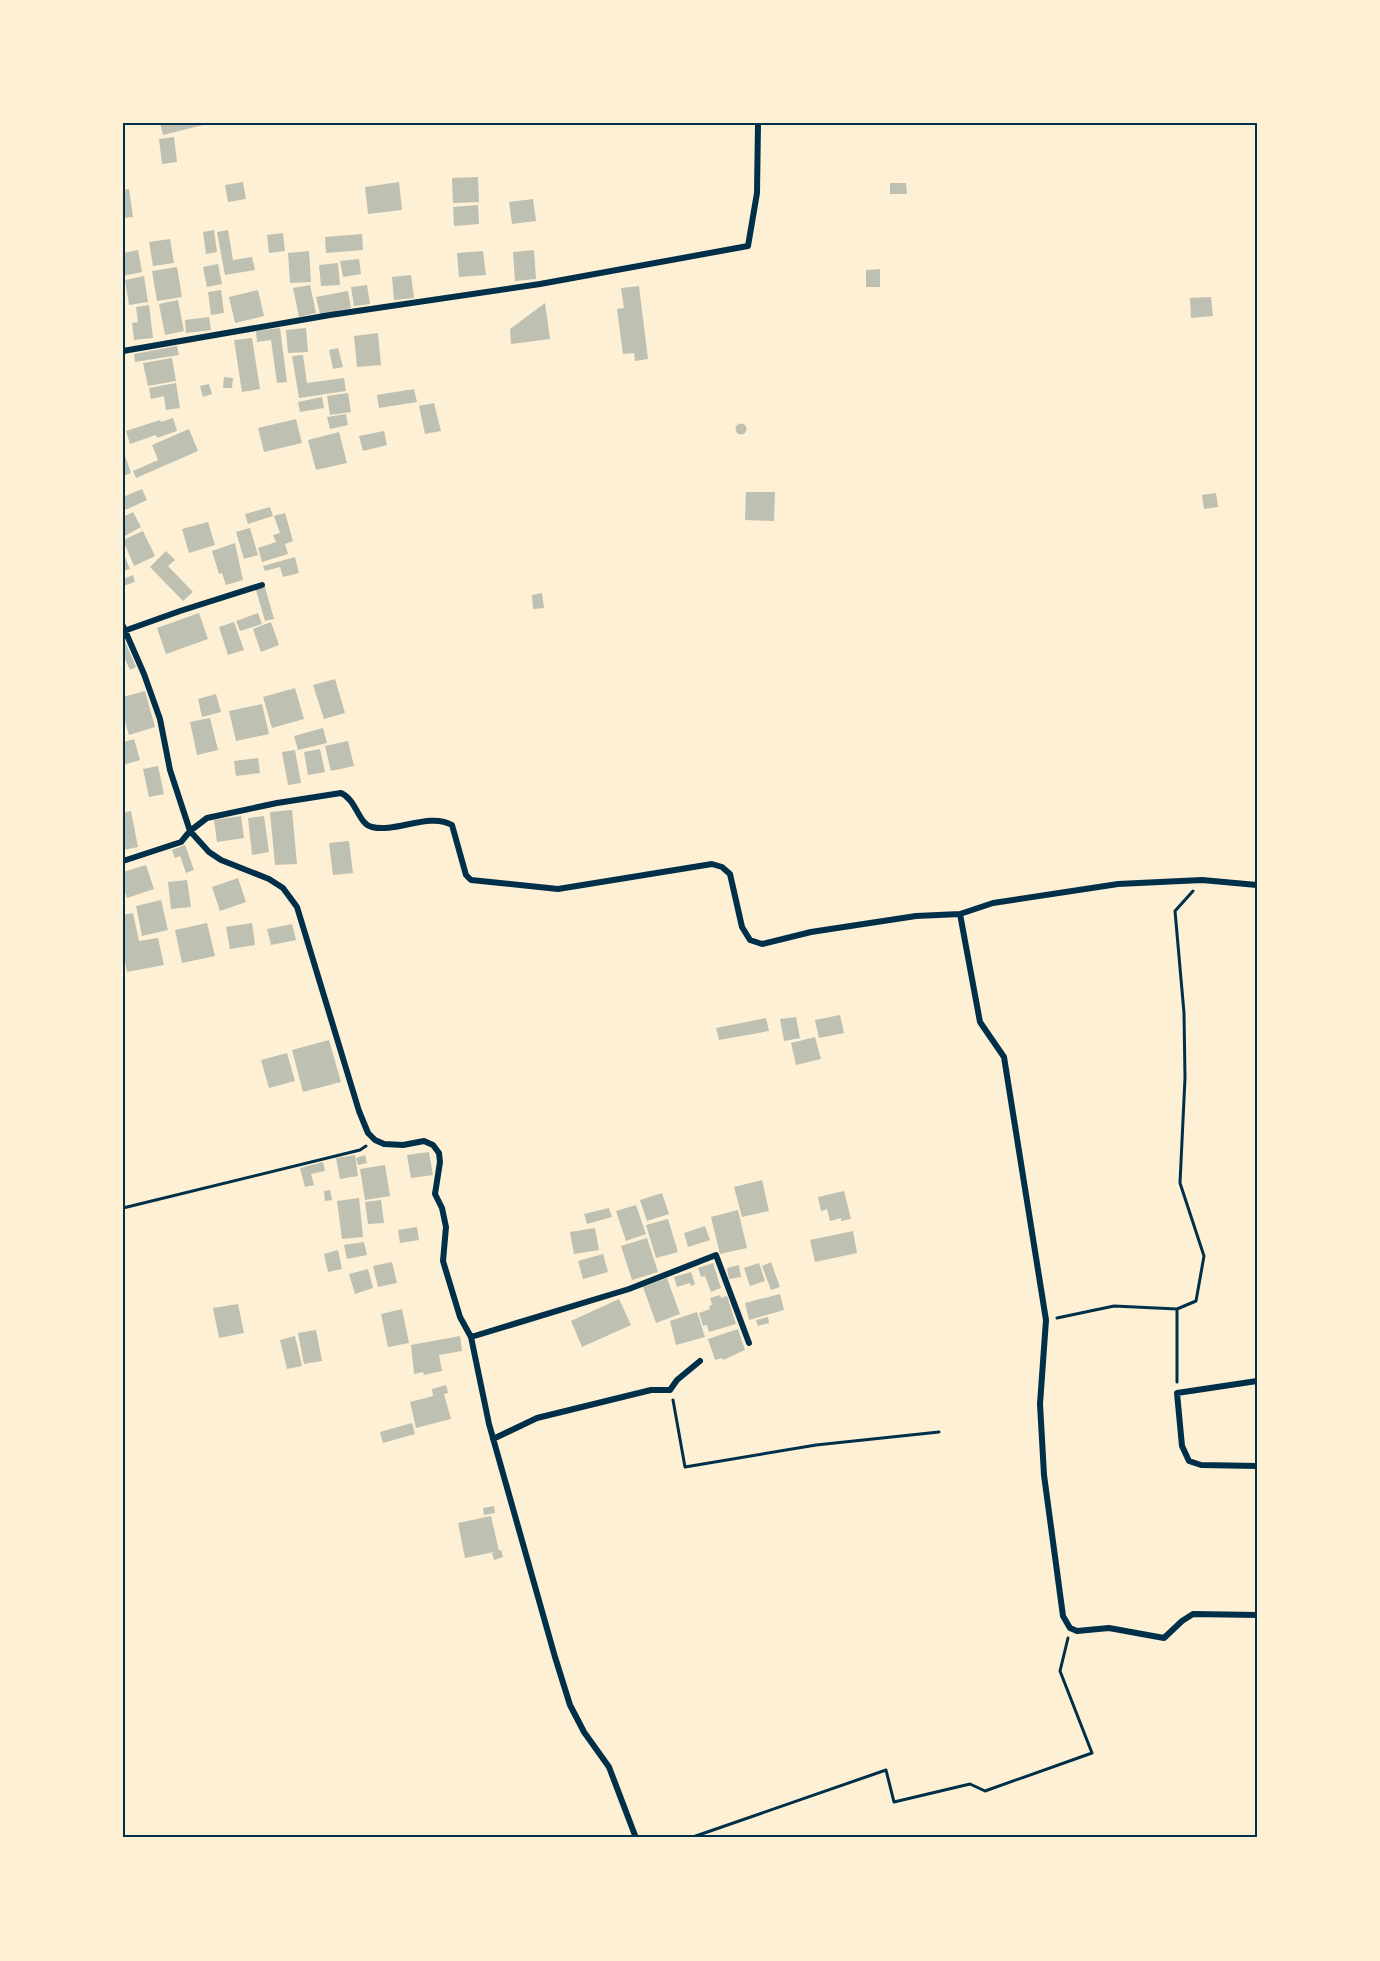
<svg xmlns="http://www.w3.org/2000/svg" width="1380" height="1961" font-family="'Golos Text',sans-serif">
<style>
.building{fill:#bec0b2}
.lines{fill:none;stroke-linecap:round;stroke-linejoin:round}
.path{stroke:#003049;stroke-width:3}
.minor{stroke:#003049;stroke-width:6}
.neatline{fill:none;stroke:#003049;stroke-width:2}
</style>
<rect width="100%" height="100%" fill="#fdf0d5"/>
<path class="building" d="M160,123H207V124L163,135Z
M174,137L177,162L162,164L159,139Z
M478,177L479,202L453,203L452,178Z
M243,182L246,199L228,202L225,185Z
M399,182L402,210L368,214L365,187Z
M890,183H906L907,194H890Z
M129,189L133,217L123,218V190Z
M533,199L536,221L512,224L509,202Z
M478,205L479,224L454,226L453,207Z
M214,230L217,252L206,254L203,232Z
M228,230L233,260L252,257L255,270L225,275L217,232Z
M283,233L285,251L269,253L267,235Z
M362,234L363,250L326,253L325,237Z
M170,239L174,263L153,266L149,242Z
M138,250L142,272L123,276V253Z
M534,250L536,279L515,281L513,252Z
M309,251L311,282L290,283L288,253Z
M483,251L486,275L459,277L457,253Z
M359,259L361,274L343,277L340,261Z
M338,263L340,285L321,286L319,265Z
M218,264L222,284L207,287L203,267Z
M177,267L182,297L157,301L152,271Z
M880,269V287H866V270Z
M411,275L414,298L394,300L392,277Z
M144,276L148,302L129,305L125,280Z
M310,285L316,313L299,317L293,288Z
M367,285L370,304L354,306L351,287Z
M639,286L648,359L635,361L634,353L623,354L617,309L624,308L621,288Z
M221,290L224,313L211,315L208,292Z
M258,290L264,316L235,323L229,297Z
M348,291L351,308L320,314L316,297Z
M1211,297L1213,316L1191,318L1190,298Z
M178,300L184,331L165,335L159,304Z
M545,303L550,339L511,344L510,329Z
M149,305L153,338L134,340L132,323L138,322L136,307Z
M209,317L211,330L186,333L185,320Z
M280,328L287,382L277,383L271,340L257,342L256,331Z
M306,328L308,352L288,353L286,330Z
M378,333L381,365L357,367L354,336Z
M252,338L260,389L242,392L234,340Z
M177,346L179,355L135,362L134,354Z
M338,348L343,367L333,369L329,350Z
M303,355L307,383L344,378L346,391L299,398L292,356Z
M172,358L176,381L148,386L143,363Z
M224,377L233,378L232,388H223Z
M176,383L180,408L166,410L164,396L151,399L149,388Z
M209,384L212,394L203,397L200,386Z
M414,389L417,402L379,408L377,395Z
M348,393L351,412L330,415L327,396Z
M322,397L324,408L300,412L298,402Z
M434,403L441,431L425,434L419,406Z
M346,414L348,425L330,429L327,417Z
M173,418L177,431L157,438L156,435L130,444L126,431L160,420L161,422Z
M296,419L302,443L264,452L258,428Z
M735.5 429a5.5 5.5 0 1 1 11 0a5.5 5.5 0 1 1-11 0Z
M189,429L198,451L136,478L133,471L158,460L152,445Z
M384,431L387,445L363,451L359,436Z
M339,432L347,463L316,470L308,440Z
M123,450L131,473L123,476Z
M142,489L147,500L125,510L123,497Z
M746,492H775L774,521L745,520Z
M1216,493L1218,507L1204,509L1202,495Z
M270,507L273,516L248,524L245,514Z
M133,512L141,527L125,536L123,517Z
M285,513L293,541L285,544L288,554L262,562L258,548L276,542L273,535L280,533L274,516Z
M208,522L215,545L189,553L182,529Z
M250,528L258,555L244,559L236,532Z
M143,531L155,556L134,566L123,540Z
M235,543L243,580L226,585L222,573L219,574L212,551Z
M166,551L175,560L168,566L193,592L183,601L150,567Z
M123,552L130,569L123,571Z
M295,557L299,573L283,577L280,567L265,571L263,566Z
M133,575L135,582L123,586V579Z
M265,587L274,619L265,621L256,590Z
M542,593L544,608L533,609L532,595Z
M199,613L208,639L166,654L157,628Z
M258,613L262,624L240,631L236,621Z
M234,622L244,650L228,655L219,627Z
M271,622L279,645L261,652L253,629Z
M123,637L136,667L130,670L123,655Z
M335,679L345,713L324,719L313,685Z
M295,688L304,719L272,728L263,697Z
M145,691L155,727L129,735L123,715V697Z
M216,694L221,712L202,717L198,699Z
M262,704L269,734L236,741L229,711Z
M210,718L218,750L197,755L190,722Z
M323,728L327,743L298,750L294,736Z
M134,739L140,760L123,765V742Z
M348,741L354,766L331,771L325,746Z
M320,749L325,772L308,775L304,752Z
M295,750L301,783L288,785L282,752Z
M258,758L260,773L236,776L234,761Z
M158,766L164,794L149,797L143,769Z
M292,810L297,864L275,865L270,812Z
M131,811L138,847L123,850V813Z
M241,816L244,838L217,842L214,820Z
M264,816L269,852L252,855L248,818Z
M349,841L353,873L333,875L329,843Z
M185,845L194,870L186,873L180,856L175,858L172,850Z
M146,865L154,889L127,898L123,887V872Z
M238,878L246,902L220,911L212,887Z
M187,880L191,907L171,909L168,882Z
M161,900L168,930L142,936L136,906Z
M133,913L139,941L158,938L164,965L127,972L123,951V915Z
M207,923L215,956L182,963L175,930Z
M252,923L255,945L230,949L226,927Z
M292,924L296,940L271,945L267,929Z
M840,1015L844,1033L819,1038L815,1020Z
M796,1017L800,1038L784,1041L780,1019Z
M766,1018L769,1031L719,1040L716,1028Z
M815,1037L821,1059L796,1065L791,1043Z
M329,1040L341,1082L303,1092L292,1050Z
M287,1053L295,1081L269,1088L261,1060Z
M429,1152L433,1175L411,1178L407,1155Z
M355,1155L358,1176L340,1179L336,1158Z
M365,1155L367,1163L358,1165L356,1158Z
M323,1162L325,1171L311,1174L314,1185L305,1187L300,1168Z
M385,1165L390,1196L365,1200L360,1169Z
M762,1180L769,1211L742,1217L734,1187Z
M330,1190L332,1200L325,1201L324,1191Z
M844,1191L851,1219L841,1221V1218L830,1221L827,1209L821,1211L818,1197Z
M662,1193L669,1214L647,1221L640,1200Z
M359,1198L363,1237L342,1239L337,1201Z
M381,1200L384,1223L368,1224L365,1202Z
M636,1205L646,1234L626,1241L616,1211Z
M609,1208L612,1217L587,1224L584,1214Z
M738,1210L747,1248L720,1254L711,1217Z
M668,1219L678,1252L656,1258L646,1225Z
M705,1226L710,1240L688,1247L684,1233Z
M417,1227L419,1240L400,1243L398,1230Z
M595,1228L599,1250L574,1254L570,1232Z
M853,1231L857,1253L815,1262L810,1240Z
M647,1238L658,1272L632,1280L621,1246Z
M364,1242L367,1255L347,1259L344,1245Z
M338,1250L342,1269L328,1272L324,1254Z
M603,1254L608,1272L583,1279L578,1261Z
M392,1262L397,1283L378,1287L373,1266Z
M771,1262L780,1287L771,1290L762,1266Z
M713,1263L721,1288L711,1292L705,1276L701,1277L698,1268Z
M759,1263L765,1281L750,1286L744,1268Z
M739,1265L741,1277L729,1279L727,1268Z
M368,1269L373,1288L355,1294L349,1274Z
M691,1272L695,1284L691,1286L690,1283L677,1287L674,1277Z
M667,1278L680,1314L656,1323L643,1287Z
M780,1294L784,1310L749,1320L745,1303Z
M720,1295L721,1298L727,1296L736,1324L709,1332L707,1325L703,1326L699,1313L710,1309L709,1306L712,1305L710,1298Z
M619,1299L631,1325L582,1347L571,1321Z
M238,1304L244,1333L219,1338L213,1308Z
M402,1309L409,1343L388,1347L381,1314Z
M697,1312L705,1337L676,1345L670,1321Z
M768,1317L769,1323L758,1326L756,1320Z
M738,1329L745,1350L723,1360L722,1358L715,1360L708,1339Z
M316,1330L322,1361L304,1364L298,1333Z
M295,1336L302,1366L287,1369L280,1340Z
M460,1336L462,1351L439,1355L442,1371L424,1375L423,1372L414,1374L411,1345Z
M446,1385L448,1393L444,1394L451,1419L416,1428L410,1402L433,1396L432,1389Z
M412,1423L415,1434L383,1443L380,1432Z
M494,1506L495,1513L484,1515L483,1508Z
M491,1516L499,1551L465,1558L458,1523Z
M501,1550L503,1557L494,1560L492,1553Z"/>
<g class="lines">
<path class="path" d="M123,1208L360,1150L366,1146
M1177,1309L1196,1301L1204,1256L1180,1183L1185,1078L1184,1013L1175,911L1193,891
M1057,1318L1114,1306L1177,1309V1382
M673,1400L685,1467L816,1445L939,1432
M690,1838L886,1770L894,1802L970,1784L985,1791L1092,1753L1060,1671L1068,1638"/>
<path class="minor" d="M123,351L330,315L540,284L748,246L757,193L758,123
M123,626L144,674L160,719L170,770L190,831L209,852L221,860L269,879L283,888L297,907L359,1111L368,1133L375,1140L384,1144L403,1145L424,1141L433,1145L439,1153L440,1162L435,1194L442,1208L446,1227L443,1261L460,1317L471,1337L489,1424L555,1657L570,1705L584,1732L609,1767L636,1838
M124,631L180,611L262,585
M123,861L181,842L190,831L207,818L277,803L341,793C357,800 358,824 372,827C395,833 430,812 452,825L466,875L471,880L558,889L712,864L722,867L730,874L742,927L750,940L762,944L811,932L916,916L960,914L993,903L1118,884L1202,880L1257,885
M960,914L980,1022L1004,1057L1046,1320L1040,1404L1044,1475L1063,1616L1070,1628L1077,1631L1109,1628L1164,1638L1182,1621L1193,1614L1257,1615
M471,1337L629,1289L716,1255L749,1343
M1257,1381L1177,1393L1182,1446L1189,1461L1201,1465L1257,1466
M493,1439L537,1418L651,1390H670L677,1380L700,1361"/>
</g>
<rect width="1380" height="1961" fill="none" stroke="#fdf0d5" stroke-width="249"/>
<rect x="124" y="124" width="1132" height="1712" class="neatline"/>
</svg>
